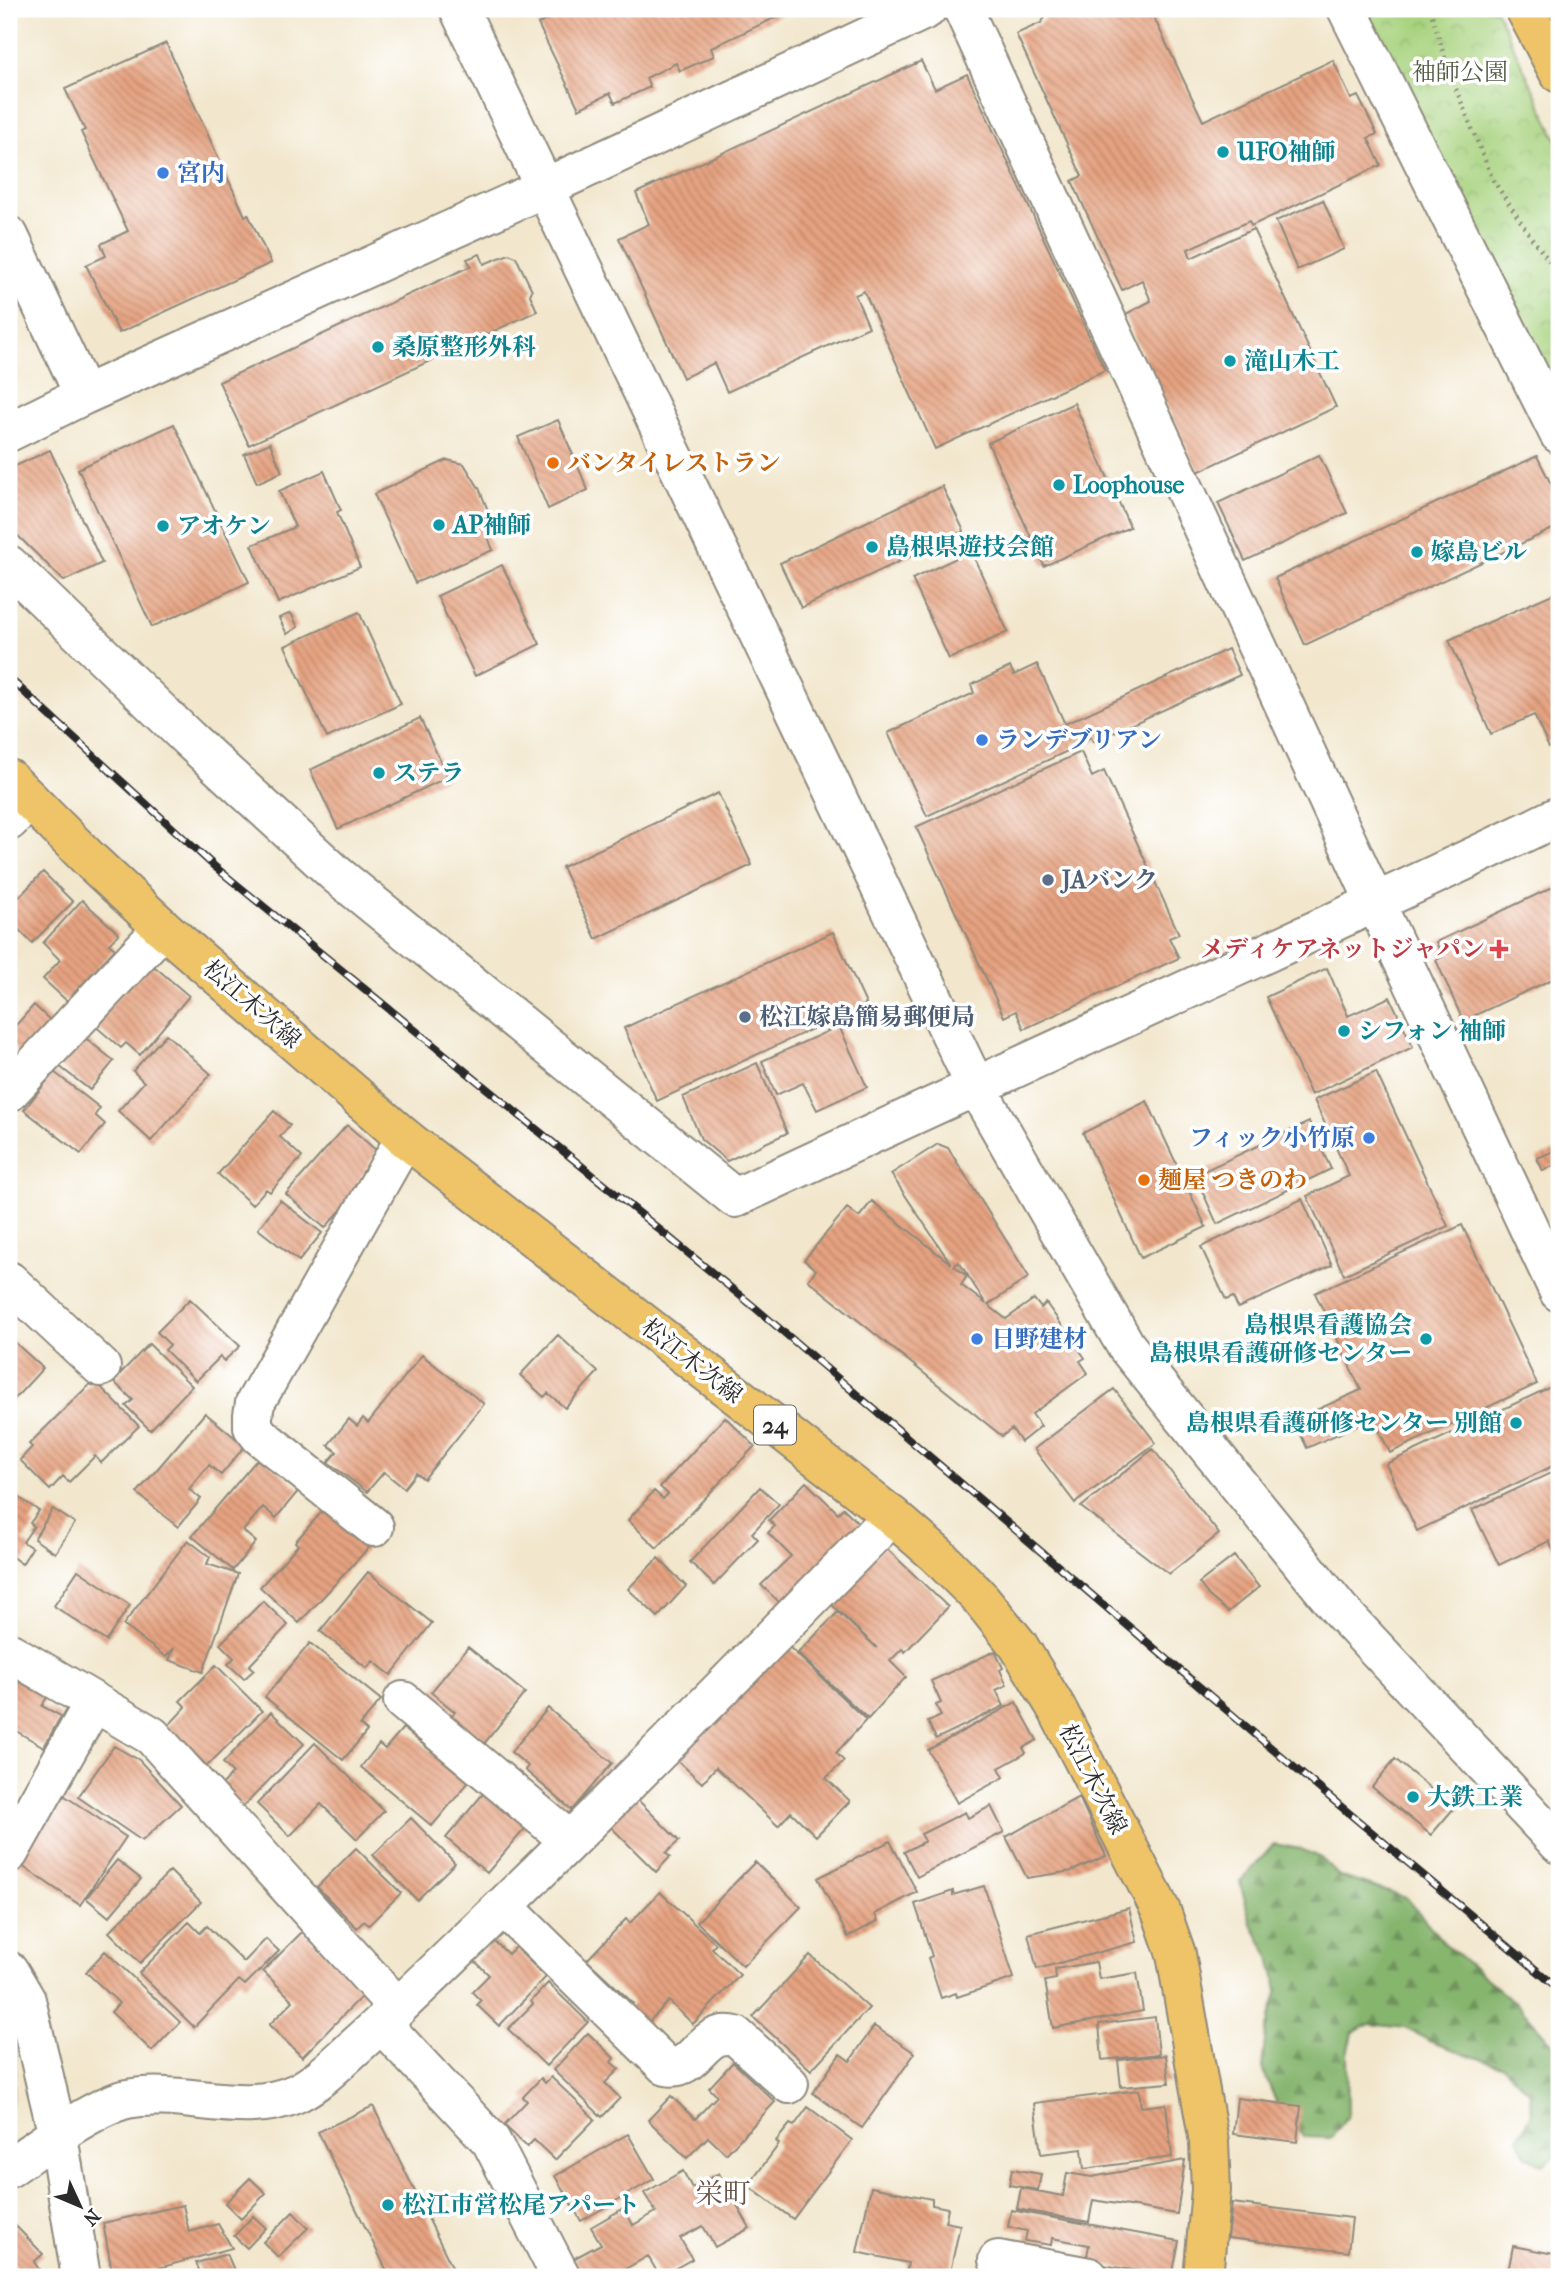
<svg xmlns="http://www.w3.org/2000/svg" width="1568" height="2286" font-family="'IM FELL French Canon','Noto Serif JP',serif">
<style>
.forest{fill:url(#forest-firs);stroke:#58704c;stroke-width:2}
.park{fill:url(#park-crowns);stroke:#6a7f55;stroke-width:2}
.building{fill:url(#building-back-hatch);fill-rule:evenodd}
.lines{fill:none;stroke-linecap:round;stroke-linejoin:round}
.minor-casing{stroke:#8e897c;stroke-width:42}
.major-casing{stroke:#8e897c;stroke-width:42}
.highway-casing{stroke:#8e897c;stroke-width:42}
.path{stroke:#8e897c;stroke-width:4.5;stroke-dasharray:2 5;stroke-linecap:butt}
.minor{stroke:#fff;stroke-width:38}
.major{stroke:#efc469;stroke-width:38}
.highway{stroke:#efc469;stroke-width:38}
.rail-casing{stroke:#2b2b2b;stroke-width:8}
.rail{stroke:#fff;stroke-width:5;stroke-dasharray:16;stroke-linecap:butt}
.culture-dot{fill:#0f9aa8;stroke:#fff;stroke-width:2.5}
.shop-dot{fill:#3f7fe0;stroke:#fff;stroke-width:2.5}
.food-dot{fill:#e8710a;stroke:#fff;stroke-width:2.5}
.service-dot{fill:#5c6f8a;stroke:#fff;stroke-width:2.5}
.health-dot{fill:#e0444e;stroke:#fff;stroke-width:2.5}
.labels{text-anchor:middle;dominant-baseline:central;stroke-width:7;stroke-linejoin:round;paint-order:stroke}
.shield{fill:#fff;stroke:#6b6b6b;stroke-width:2}
.shield-label{font-size:23px;font-weight:bold;fill:#2b2b2b}
.park-label{font-size:24px;fill:#505d44;stroke:#fff}
.culture-label{font-size:24px;font-weight:bold;fill:#0d838f;stroke:#fff;text-anchor:start}
.shop-label{font-size:24px;font-weight:bold;fill:#366cbe;stroke:#fff;text-anchor:start}
.food-label{font-size:24px;font-weight:bold;fill:#c56008;stroke:#fff;text-anchor:start}
.service-label{font-size:24px;font-weight:bold;fill:#4e5e75;stroke:#fff;text-anchor:start}
.health-label{font-size:24px;font-weight:bold;fill:#be3a42;stroke:#fff;text-anchor:end}
.street-label{font-size:24px;fill:#2b2b2b;stroke:#fff}
.quarter-label{font-size:28px;fill:#6c5549;stroke:#fff}
</style>
<defs>
<pattern id="forest-firs" width="22" height="20" patternUnits="userSpaceOnUse" patternTransform="scale(1.75)"><rect width="22" height="20" fill="#86b56e"/><path d="M5 1l3.5 6h-7zM16 11l3.5 6h-7z" fill="#6e935b"/></pattern>
<pattern id="park-crowns" width="20" height="18" patternUnits="userSpaceOnUse" patternTransform="scale(1.75)"><rect width="20" height="18" fill="#a8d37f"/><path d="M2 6a3 3 0 1 1 6 0M12 15a3 3 0 1 1 6 0" fill="none" stroke="#91b56e"/></pattern>
<pattern id="building-back-hatch" width="6" height="6" patternUnits="userSpaceOnUse" patternTransform="scale(1.75)"><rect width="6" height="6" fill="#e6a381"/><path d="M-1 5l2 2M0 0l6 6M5-1l2 2" fill="none" stroke="#bb856a"/></pattern>
</defs>
<rect width="100%" height="100%" fill="#fff"/>
<filter id="ink" filterUnits="userSpaceOnUse"><feTurbulence type="fractalNoise" baseFrequency=".0143" numOctaves="2"/><feDisplacementMap in="SourceGraphic" scale="14" xChannelSelector="R" yChannelSelector="G"/><feConvolveMatrix kernelMatrix="1 2 1 2 8 2 1 2 1" color-interpolation-filters="sRGB"/></filter>
<filter id="wash" filterUnits="userSpaceOnUse"><feTurbulence type="fractalNoise" baseFrequency=".00686" numOctaves="4" result="noise"/><feDisplacementMap in="SourceGraphic" scale="28" xChannelSelector="R" yChannelSelector="G"/><feGaussianBlur stdDeviation="1.57" result="paint"/><feColorMatrix in="noise" values="0 0 0 0 0 0 0 0 0 0 0 0 0 0 0 0 0 1.4 0 .05"/><feComposite in="paint" operator="in"/></filter>
<g filter="url(#wash)">
<rect width="100%" height="100%" fill="#f2e7cd"/>
<path class="forest" d="M1274,1844L1301,1849L1321,1858L1339,1876L1407,1898L1443,1942L1518,2005L1559,2051V2154L1543,2165L1525,2155L1518,2138L1532,2113L1529,2091L1504,2067L1434,2043L1405,2028L1370,2024L1352,2033L1347,2054L1348,2116L1331,2138L1305,2137L1280,2111L1262,2068L1266,2030L1278,1990L1270,1957L1251,1923L1240,1882Z
M9,1999C20,2020 15,2088 9,2113Z"/>
<path class="park" d="M1362,9H1496L1559,144V399Z"/>
<g id="blocks">
<path class="building" d="M561,9H793L711,48L714,56L680,71L676,63L646,78L650,87L615,103L610,93L579,109L538,24L563,12Z
M1051,9H1150L1203,121L1333,60L1351,99L1358,96L1377,134L1368,138L1381,165L1251,226L1249,221L1188,249L1191,258L1253,229L1336,407L1198,472L1124,315L1151,301L1142,280L1122,290L1072,181L1082,176L1016,34L1041,23Z
M166,43L245,216L248,214L271,263L119,333L86,265L106,256L101,244L128,231L81,132L85,130L65,89Z
M921,61L935,89L967,74L1105,370L935,449L864,291L855,295L869,327L727,392L714,363L683,378L619,238L649,224L636,193Z
M1323,200L1344,249L1297,270L1276,221Z
M480,254L484,264L509,254L516,257L532,290L530,295L537,311L249,445L219,382L471,266L467,259Z
M1074,403L1130,527L1044,566L988,443Z
M558,420L588,490L548,509L518,437Z
M174,424L249,582L152,627L78,469Z
M270,443L282,472L257,483L244,454Z
M50,450L102,563L64,581L9,527V469Z
M1319,455L1347,513L1245,561L1218,503Z
M1537,456L1559,500V526L1305,645L1275,578Z
M447,460L464,464L479,488L491,518L486,532L493,550L415,583L374,494Z
M324,471L341,510L337,512L360,567L278,603L252,545L295,527L279,491Z
M942,486L964,531L801,608L780,563Z
M971,551L1008,632L949,659L912,579Z
M502,565L540,644L475,676L437,596Z
M1559,591V743L1549,748L1534,715L1491,734L1449,640Z
M359,612L401,704L327,738L285,646Z
M291,613L298,627L287,634L279,618Z
M1228,649L1240,675L1093,742L1091,737L1074,744L1076,747L927,816L888,733L974,693L971,685L1010,667L1014,675L1037,664L1065,724Z
M420,718L448,777L338,829L310,770Z
M1081,752L1092,777L1104,771L1179,934L1169,938L1179,958L1024,1029L1016,1011L1004,1017L916,827Z
M718,793L752,865L596,939L562,867Z
M43,872L73,902L32,943L9,920V896L12,892L18,898Z
M1559,884V976L1463,1021L1436,960L1442,957L1436,942Z
M82,900L119,934L109,944L115,949L67,1001L43,979L60,960L43,943Z
M833,932L866,1004L657,1101L624,1028Z
M148,961L189,996L140,1055L126,1043L121,1048L94,1025Z
M1327,968L1348,1016L1390,997L1413,1047L1311,1095L1266,997Z
M34,1005L55,1025L24,1058L9,1045V1033Z
M839,1026L867,1087L817,1110L803,1083L776,1095L762,1061Z
M166,1034L211,1074L151,1141L118,1111L144,1082L133,1071Z
M83,1036L114,1061L90,1090L59,1066Z
M757,1063L787,1133L727,1161L701,1139L683,1097Z
M54,1072L100,1108L95,1115L105,1124L81,1154L24,1110Z
M1376,1072L1448,1226L1344,1275L1307,1196L1349,1176L1314,1100Z
M1147,1101L1206,1227L1141,1258L1083,1133Z
M274,1111L290,1125L280,1137L302,1157L270,1192L266,1189L252,1205L218,1174Z
M1309,1122L1331,1169L1217,1224L1195,1175Z
M347,1125L377,1151L341,1210L325,1228L286,1194Z
M938,1144L948,1148L1029,1277L988,1305L1006,1319L1034,1299L1041,1308L1046,1303L1085,1358L1080,1361L1088,1373L1032,1414L1041,1426L1021,1442L1012,1429L1002,1436L808,1280L816,1270L804,1260L847,1208L859,1217L872,1201L951,1264L891,1174ZM959,1262L986,1304L961,1285L967,1276L954,1266Z
M1559,1149V1163L1543,1171L1537,1158Z
M1302,1199L1332,1265L1238,1308L1233,1297L1226,1300L1201,1247Z
M280,1200L322,1233L299,1261L258,1229Z
M1462,1225L1537,1384L1390,1453L1373,1418L1307,1448L1294,1420L1361,1390L1315,1293Z
M190,1299L240,1346L224,1361L220,1357L196,1381L165,1350L170,1345L157,1332Z
M558,1335L598,1372L565,1408L548,1393L544,1397L520,1375Z
M9,1337L43,1368L9,1405Z
M149,1344L192,1386L150,1430L126,1406L133,1400L113,1381Z
M422,1355L484,1404L424,1479L416,1473L404,1488L384,1472L367,1492L328,1462L337,1452L328,1445L349,1419L357,1426L363,1418L368,1423Z
M94,1380L139,1426L101,1463L95,1456L69,1482L63,1476L50,1490L20,1460L32,1447L29,1444Z
M1559,1383V1463L1417,1531L1386,1464Z
M1114,1389L1156,1443L1075,1503L1034,1449Z
M205,1413L245,1446L221,1475L209,1465L189,1489L201,1499L178,1527L137,1493Z
M725,1417L755,1446L657,1548L628,1520L654,1491L663,1499L668,1494L660,1487Z
M1153,1449L1219,1534L1169,1574L1081,1507Z
M260,1456L300,1489L276,1518L263,1507L243,1531L256,1542L233,1570L192,1536Z
M1559,1469V1550L1554,1552L1549,1541L1499,1565L1472,1510Z
M806,1482L838,1513L843,1508L869,1533L780,1603L761,1585L791,1556L768,1533L775,1526L769,1520Z
M760,1487L779,1504L752,1533L758,1539L714,1585L690,1562Z
M17,1496L39,1511L30,1523L34,1526L23,1542L32,1548L22,1564L12,1557L9,1562V1508Z
M328,1505L371,1545L299,1623L260,1587L298,1545L295,1542Z
M53,1509L75,1523L55,1553L34,1539Z
M188,1540L210,1557L207,1564L238,1574L203,1672L169,1660L174,1648L166,1657L123,1625Z
M884,1546L948,1607L905,1652L902,1649L890,1661L906,1677L868,1719L798,1653L838,1612L877,1648L830,1603Z
M1234,1556L1259,1587L1228,1612L1209,1596L1199,1583Z
M658,1558L686,1586L658,1617L628,1589Z
M78,1570L130,1605L106,1641L54,1606Z
M368,1572L432,1623L391,1675L373,1661L367,1668L320,1631Z
M263,1601L288,1625L249,1666L254,1670L244,1679L228,1664L234,1658L220,1644Z
M310,1643L381,1700L360,1725L367,1731L343,1760L265,1697Z
M786,1644L866,1720L836,1753L844,1761L826,1778L850,1801L816,1836L791,1812L778,1826L716,1767L702,1783L677,1760Z
M468,1647L525,1693L483,1745L450,1718L455,1712L431,1692Z
M995,1651L1003,1668L1000,1670L1007,1685L996,1690L1004,1706L936,1739L928,1722L941,1716L936,1705L941,1703L931,1681Z
M216,1665L262,1711L207,1766L167,1727L186,1707L180,1701Z
M9,1676L47,1697L42,1706L61,1716L44,1747L9,1727Z
M1016,1702L1037,1740L1023,1748L1026,1753L999,1768L1004,1777L957,1803L928,1750Z
M548,1708L612,1763L572,1810L525,1770L528,1766L511,1752Z
M271,1712L304,1744L243,1807L221,1786L233,1773L223,1763Z
M403,1728L469,1782L432,1826L361,1767L379,1744L385,1749Z
M315,1743L384,1811L357,1839L321,1804L290,1836L257,1804Z
M114,1746L139,1760L181,1805L142,1841L78,1797Z
M1395,1759L1454,1808L1431,1835L1372,1787Z
M487,1789L529,1824L487,1873L446,1838Z
M62,1794L126,1837L80,1905L16,1862Z
M634,1796L679,1841L666,1853L670,1857L656,1872L607,1823Z
M1079,1797L1106,1856L1072,1871L1027,1878L1006,1837Z
M991,1806L1004,1832L917,1877L904,1852L925,1841L921,1834L965,1812L968,1818Z
M411,1818L455,1863L417,1900L373,1855Z
M890,1841L917,1892L875,1914L878,1921L848,1937L818,1878Z
M356,1848L401,1893L369,1925L364,1921L357,1928L317,1887Z
M117,1860L141,1879L109,1917L86,1898Z
M755,1862L801,1907L743,1966L697,1922Z
M170,1871L201,1902L140,1963L109,1932Z
M984,1886L1014,1978L957,1997L956,1993L941,1998L928,1958L932,1956L915,1904L953,1891V1895Z
M660,1892L716,1944L712,1948L740,1975L693,2024L669,2001L644,2027L626,2010L633,2003L587,1960L626,1919L630,1923Z
M1129,1908L1137,1942L1037,1969L1028,1934Z
M189,1922L200,1933L207,1926L244,1962L266,1939L279,1951L245,1985L239,1980L194,2027L139,1973Z
M303,1931L365,1993L302,2057L269,2025L293,2001L263,1971Z
M494,1941L508,1954L515,1947L546,1977L499,2026L477,2005L481,2001L472,1992L489,1975L475,1961Z
M105,1951L180,2022L152,2051L111,2012L119,2003L86,1972Z
M810,1955L869,2008L811,2070L753,2017Z
M1096,1962L1099,1979L1137,1973L1143,2011L1053,2028L1045,1981L1056,1979L1055,1969Z
M548,1983L588,2022L546,2066L508,2029L533,2004L531,2001Z
M1155,2017L1159,2054L1102,2060L1099,2024Z
M874,2026L915,2053L862,2128L813,2093L840,2054L850,2061Z
M588,2033L614,2058L611,2062L619,2069L605,2083L620,2098L602,2117L553,2070Z
M1166,2055L1169,2083L1121,2087L1118,2060Z
M733,2062L775,2102L726,2154L708,2137L687,2158L648,2120L671,2096L695,2119L717,2096L709,2088Z
M551,2077L595,2119L555,2160L534,2140L527,2147L504,2125L527,2101L523,2097L541,2078L545,2083Z
M1139,2090L1141,2107L1166,2104L1172,2157L1084,2169L1082,2149L1041,2154L1034,2103Z
M1237,2098L1301,2106L1297,2142L1233,2134Z
M373,2106L457,2277H390L318,2132Z
M808,2107L852,2140L793,2219L748,2186L779,2144L776,2141L790,2124L794,2126Z
M628,2134L654,2179L581,2221L555,2176Z
M1185,2160L1177,2214L1093,2200L1089,2222L1017,2209L1021,2188L1063,2196L1067,2173L1092,2177Z
M1012,2169L1041,2174L1038,2190L1009,2185Z
M683,2171L692,2188L719,2173L750,2228L715,2247L703,2226L680,2238L692,2259L660,2277L648,2256L622,2271L625,2277H581L571,2260L601,2244L591,2227L624,2208L633,2225L656,2212L644,2193Z
M250,2178L266,2193L241,2219L225,2203Z
M871,2187L932,2199V2205L948,2208L945,2222L960,2225L949,2277L906,2276L908,2263L857,2252Z
M1232,2203L1352,2218L1348,2252L1228,2238Z
M183,2205L189,2232L218,2224L232,2248L126,2277H113L103,2223Z
M1011,2210L1179,2241L1172,2277L1086,2262L1089,2245L1052,2238L1051,2245L1025,2241L1027,2231L1008,2227Z
M293,2212L308,2228L278,2257L263,2242Z
M253,2216L266,2228L247,2248L234,2236Z
M9,2219L43,2254L34,2262L44,2277H9L19,2270L9,2260Z
M1513,2246L1559,2255V2277H1507Z
M227,2254L237,2277H202L196,2263Z"/>
</g>
</g>
<g filter="url(#ink)">
<use href="#blocks" fill-opacity="0" stroke="#8e897c" stroke-width="2"/>
<g class="lines">
<g class="minor-casing">
<path id="minor" d="M459,9L975,1085L1126,1346L1339,1609L1559,1844
M963,9L1376,904L1559,1292
M1347,9L1559,434
M9,236L84,395
M9,432L84,395L544,188L927,9
M9,565L189,739L337,875L735,1198C1009,1069 1286,947 1559,816
M9,821L30,800
M9,1092L163,928
M9,1281L101,1367
M374,1527L260,1436L253,1427V1415L255,1403L405,1138
M9,1652L152,1736L398,2008
M403,1701L569,1840
M9,1853L94,1702
M503,1906L666,2066C698,2073 700,2027 736,2036L789,2084
M9,1971L26,2000L58,2136L81,2277
M381,2023L491,2141L561,2277
M9,2168C37,2148 95,2106 127,2099C182,2088 244,2118 297,2093C319,2082 337,2063 355,2047C392,2014 428,1979 463,1945C609,1805 750,1659 892,1516
M998,2260L1089,2277"/>
</g>
<g class="major-casing">
<path id="major" d="M9,779L92,862L163,928L405,1138L892,1516L937,1555L981,1599L1018,1645L1057,1709L1161,1911L1176,1954L1209,2142L1211,2190L1203,2277"/>
</g>
<g class="highway-casing">
<path id="highway" d="M1525,9L1559,73"/>
</g>
<path class="path" d="M1430,9L1449,72L1493,180L1531,237L1559,274"/>
<use href="#minor" class="minor"/>
<use href="#major" class="major"/>
<use href="#highway" class="highway"/>
<g class="rail-casing">
<path id="rail" d="M9,678L214,866L753,1306L1283,1758L1559,1989"/>
</g>
<use href="#rail" class="rail"/>
</g>
</g>
<g class="culture-dot">
<circle cx="1223" cy="152" r="7"/>
<circle cx="378" cy="347" r="7"/>
<circle cx="1230" cy="361" r="7"/>
<circle cx="1059" cy="485" r="7"/>
<circle cx="439" cy="525" r="7"/>
<circle cx="163" cy="526" r="7"/>
<circle cx="872" cy="547" r="7"/>
<circle cx="1417" cy="552" r="7"/>
<circle cx="379" cy="773" r="7"/>
<circle cx="1344" cy="1031" r="7"/>
<circle cx="1426" cy="1339" r="7"/>
<circle cx="1516" cy="1423" r="7"/>
<circle cx="1413" cy="1797" r="7"/>
<circle cx="388" cy="2205" r="7"/>
</g>
<g class="shop-dot">
<circle cx="163" cy="173" r="7"/>
<circle cx="982" cy="740" r="7"/>
<circle cx="1369" cy="1138" r="7"/>
<circle cx="977" cy="1339" r="7"/>
</g>
<g class="food-dot">
<circle cx="553" cy="463" r="7"/>
<circle cx="1144" cy="1180" r="7"/>
</g>
<g class="service-dot">
<circle cx="1048" cy="880" r="7"/>
<circle cx="745" cy="1017" r="7"/>
</g>
<path class="health-dot" d="M1495.5 938.5h7v7h7v7h-7v7h-7v-7h-7v-7h7z"/>
<g class="labels">
<rect class="shield" x="754" y="1405.5" width="42" height="39" rx="5"/>
<g class="shield-label">
<text x="775" y="1425">24</text>
</g>
<g class="park-label">
<text x="1460" y="72">袖師公園</text>
</g>
<g class="culture-label">
<text x="1237" y="152">UFO袖師</text>
<text x="392" y="347">桑原整形外科</text>
<text x="1244" y="361">滝山木工</text>
<text x="1073" y="485">Loophouse</text>
<text x="453" y="525">AP袖師</text>
<text x="177" y="526">アオケン</text>
<text x="886" y="547">島根県遊技会館</text>
<text x="1431" y="552">嫁島ビル</text>
<text x="393" y="773">ステラ</text>
<text x="1358" y="1031">シフォン 袖師</text>
<text x="1412" y="1325" text-anchor="end">島根県看護協会<tspan x="1412" dy="28">島根県看護研修センター</tspan></text>
<text x="1502" y="1423" text-anchor="end">島根県看護研修センター 別館</text>
<text x="1427" y="1797">大鉄工業</text>
<text x="402" y="2205">松江市営松尾アパート</text>
</g>
<g class="shop-label">
<text x="177" y="173">宮内</text>
<text x="996" y="740">ランデブリアン</text>
<text x="1355" y="1138" text-anchor="end">フィック小竹原</text>
<text x="991" y="1339">日野建材</text>
</g>
<g class="food-label">
<text x="567" y="463">バンタイレストラン</text>
<text x="1158" y="1180">麺屋 つきのわ</text>
</g>
<g class="service-label">
<text x="1062" y="880">JAバンク</text>
<text x="759" y="1017">松江嫁島簡易郵便局</text>
</g>
<g class="health-label">
<text x="1485" y="949">メディケアネットジャパン</text>
</g>
<g class="street-label">
<text transform="translate(252 1004) rotate(41)">松江木次線</text>
<text transform="translate(692 1361) rotate(38)">松江木次線</text>
<text transform="translate(1093 1779) rotate(63)">松江木次線</text>
</g>
<g class="quarter-label">
<text x="723" y="2193">栄町</text>
</g>
</g>
<rect width="1568" height="2286" fill="none" stroke="#fff" stroke-width="35"/>
<g transform="translate(80 2206) rotate(134)" stroke="#ffffff" stroke-width="5" paint-order="stroke">
<path d="M0-5L12 26L0 18L-12 26Z" fill="#2b2b2b"/>
<text y="-10" font-size="19" font-weight="bold" text-anchor="middle" fill="#2b2b2b">N</text>
</g>
</svg>
